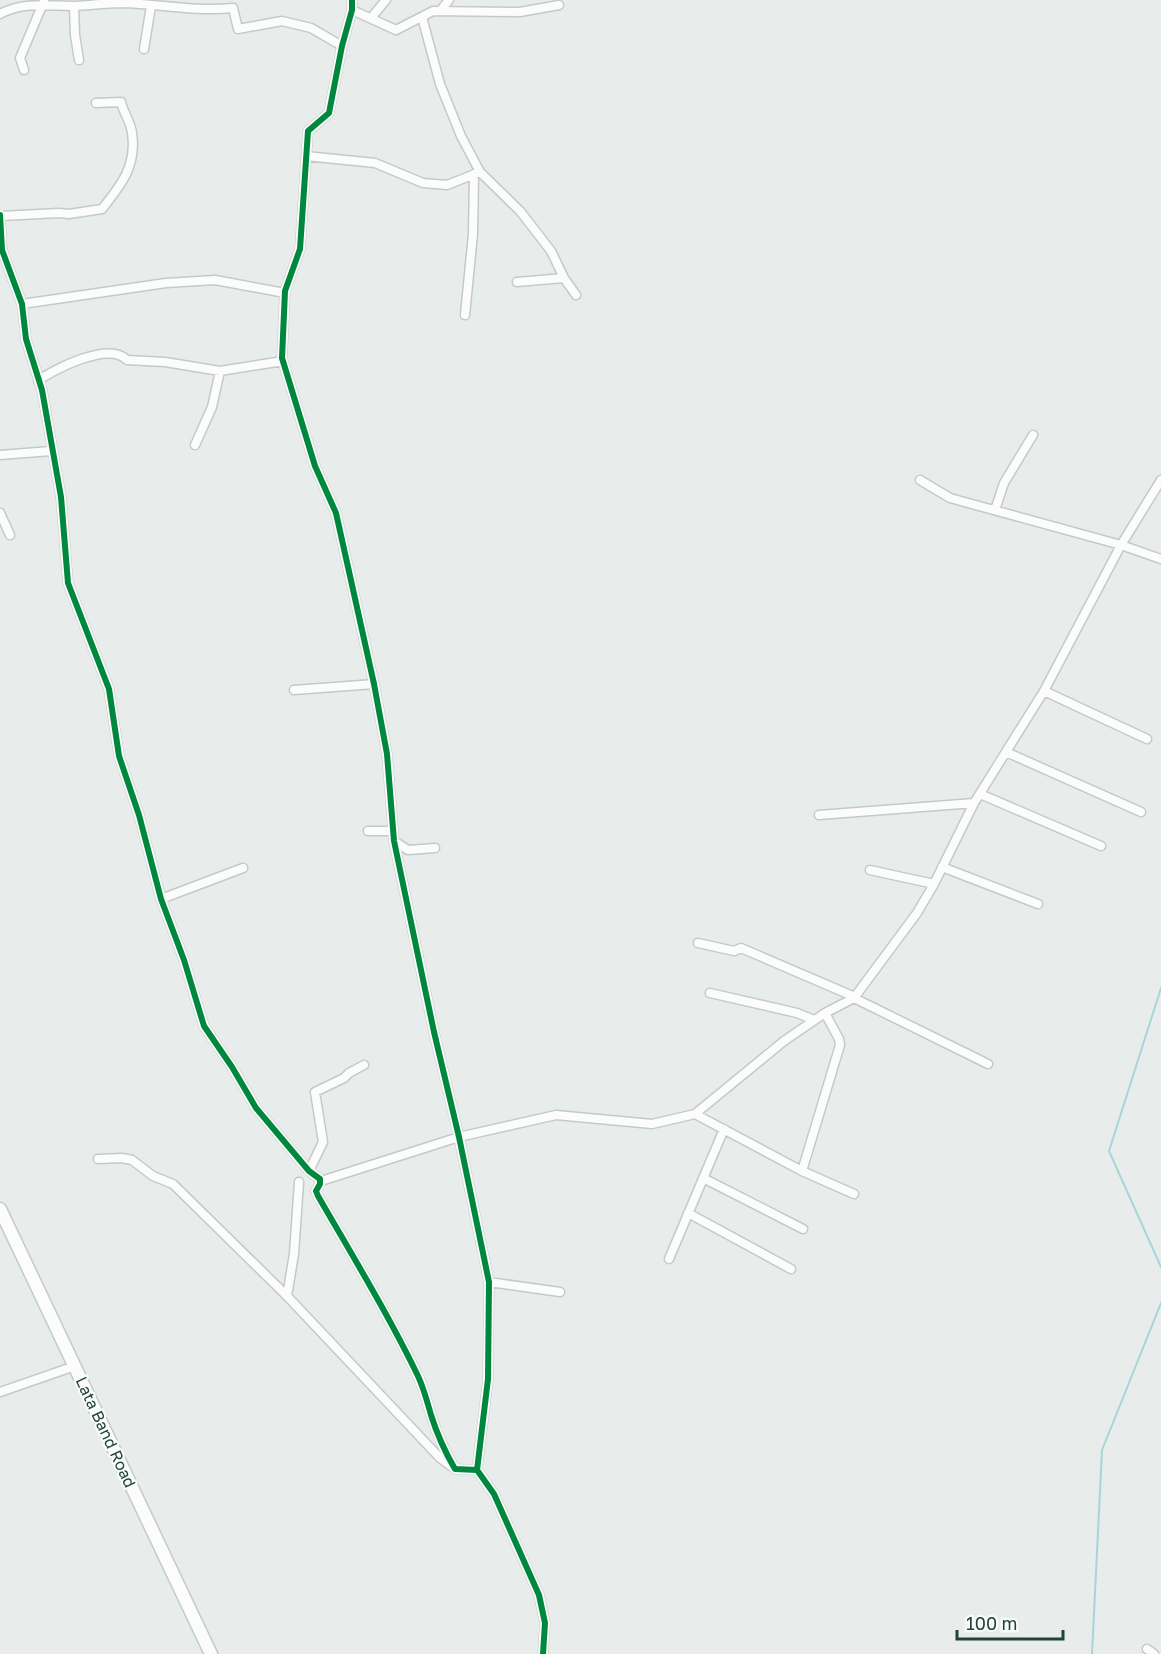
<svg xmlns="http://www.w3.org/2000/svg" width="1161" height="1654" font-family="'Golos Text',sans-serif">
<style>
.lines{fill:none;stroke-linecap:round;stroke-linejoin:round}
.stream{stroke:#a9d4db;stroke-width:2}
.minor-casing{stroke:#c5cac8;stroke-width:11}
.secondary-casing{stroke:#c3cbc8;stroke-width:15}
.minor{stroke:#fcfcfc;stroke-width:8}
.secondary{stroke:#fcfcfc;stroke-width:12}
.cycleway-casing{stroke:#f7fbf9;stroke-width:10}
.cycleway{stroke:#00873e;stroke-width:6}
.labels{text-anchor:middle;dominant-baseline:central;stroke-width:4.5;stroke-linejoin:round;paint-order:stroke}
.street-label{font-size:16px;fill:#24423a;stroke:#f7fbf9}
</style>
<rect width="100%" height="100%" fill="#e8edeb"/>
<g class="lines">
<path class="stream" d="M1161,988L1109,1151L1161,1267
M1092,1654L1102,1450L1161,1303"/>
<g class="minor-casing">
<path id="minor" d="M352,0V10L342,46L329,113L308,131L300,249L285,291L282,358L315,466L336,513L374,684L387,754L394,841L434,1032L459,1137L489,1282L488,1379L477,1470L494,1494L539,1595L545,1623L543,1654
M74,6L75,35L79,60
M352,10L396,30L433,11L520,12L559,5
M440,11L449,0
M0,14C24,1 50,6 76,6C92,5 107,3 123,3C160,4 195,12 233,8L238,29L282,21L311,28L342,46
M422,17L440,84L461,136L480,172L520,211L551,251L564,278L576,295
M371,18L386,0
M144,49L151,6
M24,70L20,58L44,1
M306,156L375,163L423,183L447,185L480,172
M0,215L2,250L22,304L26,339L42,390L61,497L68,583L109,689L119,756L139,815L161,899L184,960L204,1026L232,1067L256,1108L309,1171L320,1179V1184L316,1191L318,1196C352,1255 388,1314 418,1376C424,1389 427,1401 431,1415C437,1434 445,1452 455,1469L477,1470
M1,216L59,213L69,214L102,209C121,185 137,166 132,133C131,122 123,112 121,102L96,103
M517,282L564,278
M22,304L166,283L215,280L285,293
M465,315L473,234L474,174
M38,381C54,369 109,341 127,360L165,362L220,371L283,361
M195,445L212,407L220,371
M0,455L51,451
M920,480L950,498L1121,545L1161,559
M995,510L1004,483L1033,435
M0,513L10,535
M294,690L374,684
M1044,691L1147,739
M1006,752L1141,812
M980,794L1101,846
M819,815L974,803
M368,831H393
M394,841L408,850L435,848
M942,867L1038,904
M870,870L934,884
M161,899L243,868
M698,943L734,951L741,948L855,997
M710,993L797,1013L814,1020
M854,998L988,1064
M695,1114L802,1171L854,1194
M98,1159L122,1158L132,1160L153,1176L173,1184L287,1296L440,1458L451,1466
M309,1171L323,1142L315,1092L344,1078L349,1073L364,1065
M802,1171L840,1045L839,1039L825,1013
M703,1178L803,1229
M321,1181L459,1137L556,1115L652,1124L695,1114L784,1041L825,1013L854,998L917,913L934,884L974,803L1044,691L1121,545L1161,480
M688,1213L791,1269
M669,1259L724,1129
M489,1282L560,1292
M287,1296L294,1254L299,1182
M0,1392L75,1366
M1147,1649L1154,1654"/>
</g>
<g class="secondary-casing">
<path id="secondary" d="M0,1209L211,1654"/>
</g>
<use href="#minor" class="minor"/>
<use href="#secondary" class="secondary"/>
<g class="cycleway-casing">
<path id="cycleway" d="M352,0V10L342,46L329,113L308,131L300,249L285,291L282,358L315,466L336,513L374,684L387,754L394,841L434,1032L459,1137L489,1282L488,1379L477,1470L494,1494L539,1595L545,1623L543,1654
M0,215L2,250L22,304L26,339L42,390L61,497L68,583L109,689L119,756L139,815L161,899L184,960L204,1026L232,1067L256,1108L309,1171L320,1179V1184L316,1191L318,1196C352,1255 388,1314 418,1376C424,1389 427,1401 431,1415C437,1434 445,1452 455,1469L477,1470"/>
</g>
<use href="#cycleway" class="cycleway"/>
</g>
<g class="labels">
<g class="street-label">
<text transform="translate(106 1432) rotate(65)">Lata Band Road</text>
</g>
</g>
<path d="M957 1630v9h106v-9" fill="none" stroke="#24423a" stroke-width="3"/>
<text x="966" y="1630" font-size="18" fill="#24423a" stroke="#f7fbf9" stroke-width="4.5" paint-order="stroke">100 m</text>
</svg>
